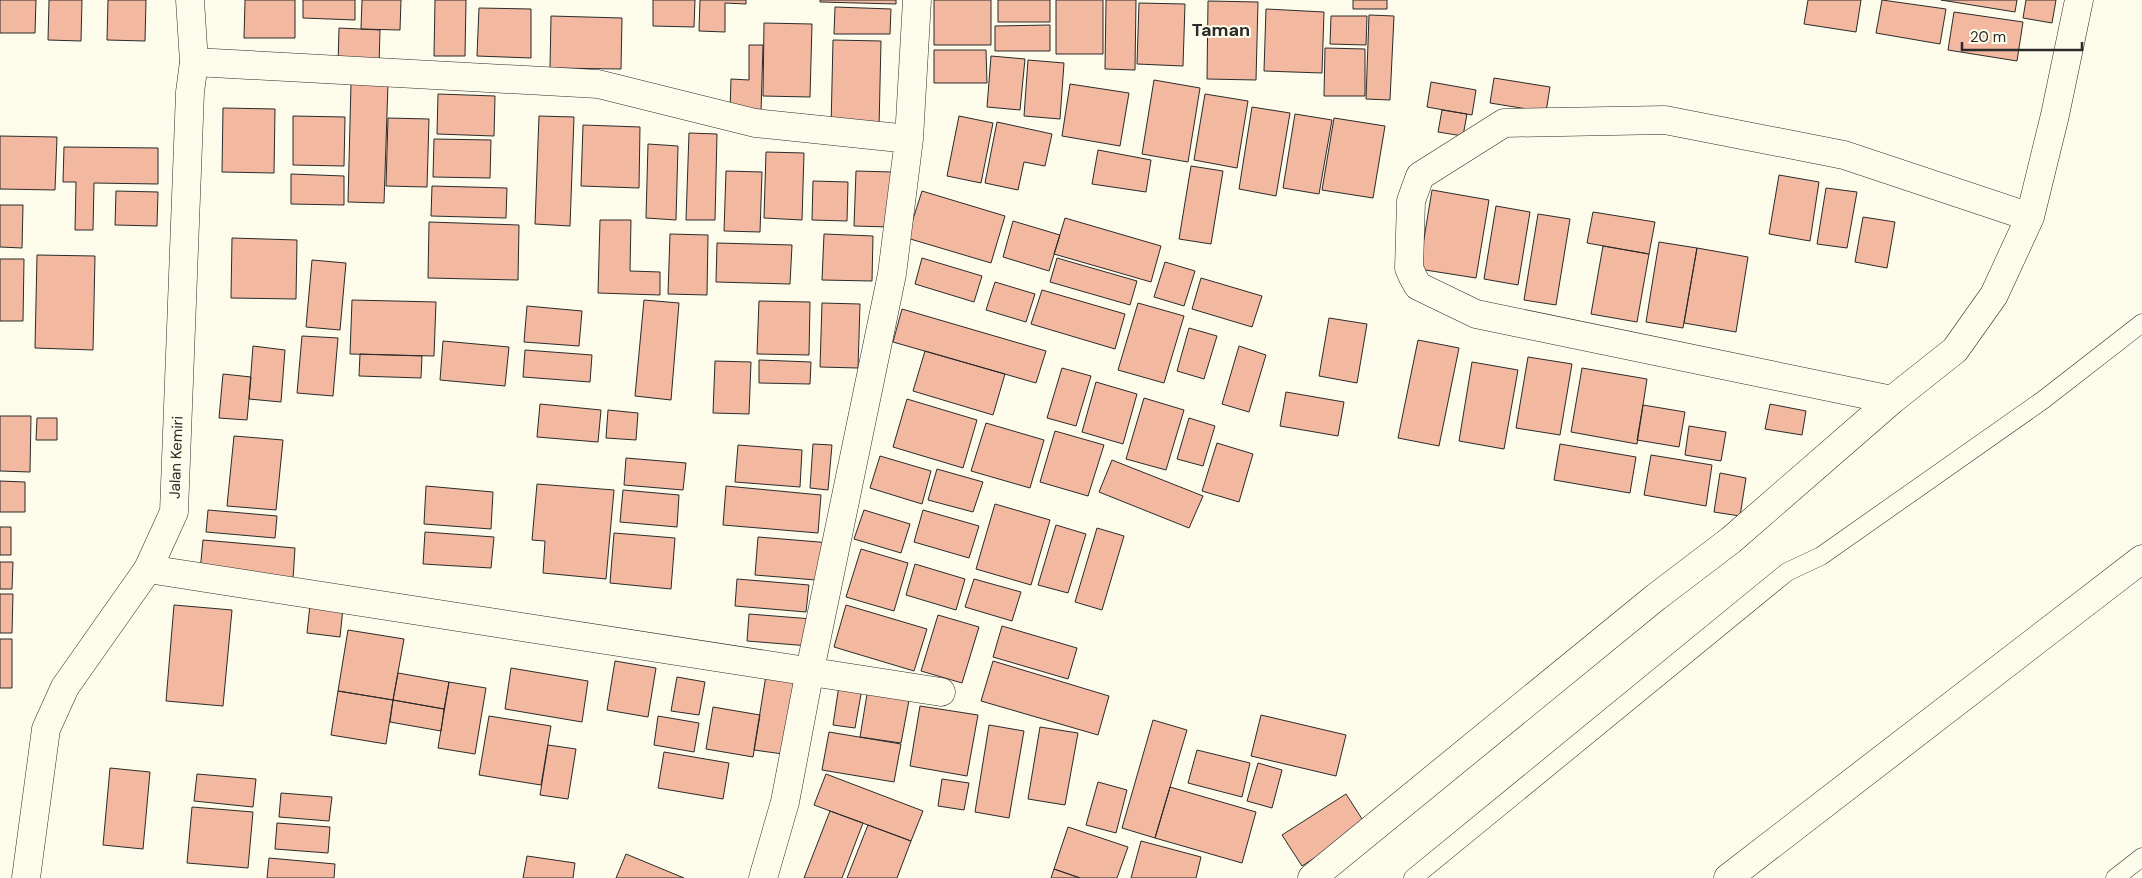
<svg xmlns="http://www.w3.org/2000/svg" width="2142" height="878" font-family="'DM Sans',sans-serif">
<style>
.building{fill:#f2b8a0;stroke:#2b2b2b}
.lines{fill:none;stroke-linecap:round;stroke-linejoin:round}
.service-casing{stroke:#2b2b2b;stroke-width:19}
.minor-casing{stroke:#2b2b2b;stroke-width:29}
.tertiary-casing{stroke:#2b2b2b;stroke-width:29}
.service{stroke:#fdfbea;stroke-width:18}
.minor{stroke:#fdfbea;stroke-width:28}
.tertiary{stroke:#fdfbea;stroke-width:28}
.labels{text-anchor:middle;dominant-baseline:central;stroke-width:4;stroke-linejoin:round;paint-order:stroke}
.street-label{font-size:15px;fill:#2b2b2b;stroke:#fdfbea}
.quarter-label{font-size:18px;font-weight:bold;fill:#2b2b2b;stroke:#fdfbea}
</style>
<rect width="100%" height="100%" fill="#fdfbea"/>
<path class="building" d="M0,0H36L35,33H0Z
M49,0H82L81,41L48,40Z
M108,0H146L145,41L107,40Z
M245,0H295V38H244Z
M303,0H355V20L303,18Z
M362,0H401L400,30L361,29Z
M435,0H466L465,56H434Z
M653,0H695L694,27L653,26Z
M700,0H746V4L725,3V32L699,31Z
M820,0H896V4L820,2Z
M934,0H991V45H934Z
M998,0H1050V22H998Z
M1056,0H1103V54H1056Z
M1106,0H1136L1135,70L1105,69Z
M1353,0H1387V9H1353Z
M1808,0H1861L1856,32L1804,24Z
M1882,0L1946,9L1940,44L1876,33Z
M1941,0H2017L2015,12Z
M2026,0H2056L2052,23L2023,18Z
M1208,1L1258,2L1256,80L1207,79Z
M1139,3L1185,4L1183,66L1137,64Z
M835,7L891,9L890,34H834Z
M479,8L531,9V58L477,56Z
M1266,9L1324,12L1322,73L1264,71Z
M1954,12L2023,22L2017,61L1948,50Z
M1369,15L1394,16L1390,100L1366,99Z
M551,16L622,18L621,69L550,68Z
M1331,16H1367L1366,45L1330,44Z
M764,23L812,24L810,97L763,96Z
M1050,25V51H995V26Z
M339,28L380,30L379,66L338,65Z
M833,40L881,41L879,128H831Z
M749,45H763L761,112H730L731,79L749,80Z
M1325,48L1365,49V96H1324Z
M934,50H986L987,83H934Z
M991,56L1025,59L1020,110L987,107Z
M1028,60L1064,63L1060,119L1024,116Z
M1494,78L1550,87L1546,112L1490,103Z
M1154,80L1200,88L1188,162L1142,154Z
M1431,82L1476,90L1472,115L1427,107Z
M351,83L388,84L384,203L348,202Z
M1070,84L1129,93L1120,146L1062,136Z
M438,94L495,96L494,136L437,134Z
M1205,94L1248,101L1237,168L1194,160Z
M1252,107L1290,113L1276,196L1239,189Z
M223,108L275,109L274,173L222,172Z
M1442,110L1467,114L1463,136L1438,132Z
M1295,114L1332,120L1319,194L1283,188Z
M293,116L345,117L344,166L293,165Z
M539,116L574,117L570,226L535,224Z
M959,116L993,123L981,183L947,176Z
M388,118L429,119L427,187L386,186Z
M1334,118L1385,126L1373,198L1322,190Z
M997,122L1052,134L1045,166L1024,162L1018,190L985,183Z
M583,125L640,127L639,188L581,186Z
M689,133L717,134L715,220H686Z
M0,136L57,137L55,190L0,189Z
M434,139L491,140L490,178L433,177Z
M648,144L678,146L676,220L646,218Z
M64,147L158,148V184L94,183L93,230H75L76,182H63Z
M1098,150L1151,160L1146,192L1092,184Z
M766,152L804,153L802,220L764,218Z
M1191,166L1223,171L1211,244L1179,239Z
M726,171L762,172L760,232L724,231Z
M856,171L892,172L890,227L854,226Z
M291,174L344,176V205L291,204Z
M1779,175L1819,182L1810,241L1769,234Z
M813,181L848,182L847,221L812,220Z
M432,186L507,188L506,218L431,216Z
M1826,188L1857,192L1847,248L1817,244Z
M1432,190L1489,200L1476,278L1419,269Z
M116,191L158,192L157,226L115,225Z
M922,191L1005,216L991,263L907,238Z
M0,205H23L22,248L0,247Z
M1496,206L1530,212L1518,285L1484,279Z
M1593,212L1655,222L1649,254L1587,243Z
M1538,214L1570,219L1556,305L1524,300Z
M1863,217L1895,222L1887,268L1855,262Z
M1065,218L1161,246L1151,282L1054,254Z
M600,220H631L630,271L660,272V295L598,293Z
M1013,221L1060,235L1049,271L1003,257Z
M429,222L519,225L518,280L428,278Z
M670,234L708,235L707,295L668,294Z
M824,234L873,236L872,281L822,280Z
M232,238L297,240L296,299L231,298Z
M1659,242L1697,248L1683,328L1646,322Z
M717,243L792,245L790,284L716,282Z
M1603,246L1649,254L1637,322L1591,314Z
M1697,248L1748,257L1736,332L1684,323Z
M37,255L95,256L93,350L35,348Z
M922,258L982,276L974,302L915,284Z
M1057,258L1137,281L1130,305L1050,282Z
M0,259H24L23,321H0Z
M312,260L346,263L340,330L306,327Z
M1165,262L1195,271L1184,306L1154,297Z
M1201,278L1262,296L1252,327L1192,309Z
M995,282L1035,294L1026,322L986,310Z
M1042,290L1125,314L1115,349L1031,324Z
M352,300L436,302L434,356L350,354Z
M644,300L679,303L671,400L635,396Z
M759,301L810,302L809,355L757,354Z
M822,303L860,304L858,368L820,367Z
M1138,303L1184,316L1164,383L1118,370Z
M527,306L582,311L579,346L524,342Z
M902,309L1046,351L1036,383L893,342Z
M1329,318L1367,324L1357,383L1319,376Z
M1189,328L1217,336L1204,379L1177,371Z
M302,336L338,338L333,396L297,393Z
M1418,340L1459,348L1439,446L1398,438Z
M443,341L509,347L505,386L440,380Z
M253,346L285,350L281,402L249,399Z
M1239,346L1266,355L1249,412L1222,404Z
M525,350L592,355L590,382L523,377Z
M925,351L1005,374L993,415L913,391Z
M360,354L422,356L421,378L359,376Z
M1528,357L1572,364L1560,435L1516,428Z
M759,360L811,362L810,384L759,383Z
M715,361L751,362L749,414L713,413Z
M1472,362L1518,370L1504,449L1459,441Z
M1062,368L1091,376L1076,426L1047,418Z
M1582,368L1647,379L1637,444L1571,432Z
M223,374L251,377L247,420L219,418Z
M1096,382L1137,394L1123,444L1082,432Z
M1286,392L1344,402L1338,436L1280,426Z
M1144,398L1184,410L1166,470L1126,459Z
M907,399L977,420L963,468L893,447Z
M540,404L601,410L598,442L537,437Z
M1770,404L1806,411L1802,435L1765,429Z
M1643,405L1685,412L1679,447L1637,440Z
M608,410L638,413L636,440L606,438Z
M0,416H31L30,472L0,471Z
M37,418H57V440H36Z
M1189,418L1215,426L1203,466L1177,459Z
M986,423L1044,440L1030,488L971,471Z
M1689,426L1726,432L1721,461L1685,455Z
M1055,431L1104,445L1088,496L1040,482Z
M234,436L283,440L276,510L227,506Z
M1217,443L1253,454L1239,502L1202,491Z
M813,444L832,445L828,490L810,488Z
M1560,444L1636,457L1630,493L1554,480Z
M738,445L802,450L800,487L735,482Z
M1651,455L1712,465L1706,506L1644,495Z
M880,456L931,471L922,504L870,488Z
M626,458L686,463L683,490L624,485Z
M1112,460L1203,496L1189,528L1099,492Z
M937,469L983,482L973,512L928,500Z
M1720,473L1746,478L1740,516L1714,512Z
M0,481L25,482V512H0Z
M537,484L614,490L606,579L543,573L545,541L532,540Z
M426,486L493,492L491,529L424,524Z
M726,486L821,495L818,533L723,525Z
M623,490L679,495L677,527L620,522Z
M995,504L1050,520L1031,585L976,569Z
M208,510L277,516L275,538L206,532Z
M864,510L910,524L901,553L854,539Z
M923,510L979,526L969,558L914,542Z
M1056,525L1086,534L1068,593L1038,585Z
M0,527H11V555H0Z
M1097,528L1124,536L1102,610L1075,602Z
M425,532L494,537L491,568L423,564Z
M614,533L675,538L671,589L610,583Z
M758,537L831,543L828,581L755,575Z
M203,540L295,548L293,579L200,571Z
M861,549L908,563L894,611L846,597Z
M0,562H13L12,589H0Z
M915,564L965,579L956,610L906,595Z
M737,579L809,585L806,612L735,606Z
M974,579L1021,592L1012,621L965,607Z
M0,594H13L12,633H0Z
M174,605L232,610L223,706L166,701Z
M310,605L343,608L340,637L307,633Z
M846,605L927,629L914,671L834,647Z
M749,614L812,619L809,646L747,641Z
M938,615L979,627L962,683L921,671Z
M1002,626L1077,648L1068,679L993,657Z
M348,630L404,639L393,700L338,691Z
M0,639H12V688H0Z
M615,661L656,668L648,717L607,710Z
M993,661L1109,696L1098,735L981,701Z
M511,668L588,681L582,722L505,709Z
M767,669L804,675L790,755L754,750Z
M398,673L449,682L444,709L393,700Z
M677,677L705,682L699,715L671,711Z
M840,679L863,683L855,728L833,725Z
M449,682L486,688L475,754L438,748Z
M868,688L910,695L901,743L860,737Z
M338,691L393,700L386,744L331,735Z
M393,700L444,709L441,731L390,722Z
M920,706L978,715L967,776L910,766Z
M713,707L760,715L753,757L706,749Z
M1261,715L1346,735L1336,776L1251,756Z
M489,716L551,726L541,785L479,775Z
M658,716L699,723L694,752L654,745Z
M1153,720L1187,730L1155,838L1122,828Z
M989,725L1024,731L1009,818L975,812Z
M1040,727L1078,733L1065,805L1028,799Z
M829,732L901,744L894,782L822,770Z
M548,745L576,749L568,799L540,795Z
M1197,750L1250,763L1242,797L1188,783Z
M664,752L729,763L723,799L658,788Z
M1258,763L1282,770L1272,808L1247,801Z
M110,768L150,772L143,849L103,845Z
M197,774L256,779L253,807L194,801Z
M826,774L923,811L911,841L814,805Z
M942,779L969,783L964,810L938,806Z
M1098,782L1127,790L1116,833L1086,825Z
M1170,787L1256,812L1242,863L1155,838Z
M281,793L332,797L329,821L279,817Z
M1346,794L1366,825L1302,866L1282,835Z
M192,807L253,812L248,868L187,863Z
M830,811L863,823L842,878H804Z
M277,823L330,827L328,853L275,849Z
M868,825L911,841L897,878H847Z
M1068,827L1128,847L1117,878H1080L1054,869Z
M1141,841L1201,857L1196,878H1131Z
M626,854L684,878H616Z
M527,856L575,863L573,878H523Z
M269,858L335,864L334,878H267Z
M1054,869L1080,878H1051Z"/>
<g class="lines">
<g class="service-casing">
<path id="service" d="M1413,878L1787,572L1821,556L2043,400L2142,323
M2115,878L2142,857"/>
</g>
<g class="minor-casing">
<path id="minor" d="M194,62L598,84L755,123L909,139
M1892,400L1476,314L1418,286L1413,277L1409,268L1411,201L1420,176L1504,123L1665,120L1844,155L2030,217
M148,569L941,692
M763,878L785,802L810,670L892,274L909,139L917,0
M1312,878L1656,597L1731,540L1892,400L1955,350L1994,295L2030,217L2055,115L2079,0
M1728,878L2142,559"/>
</g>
<g class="tertiary-casing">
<g id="tertiary">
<path id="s1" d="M26,878L46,729L65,687L148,569L174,512L190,92L194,62L190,0"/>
</g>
</g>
<use href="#service" class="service"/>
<use href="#minor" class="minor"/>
<use href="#tertiary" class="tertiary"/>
</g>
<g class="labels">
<g class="street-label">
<text stroke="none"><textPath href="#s1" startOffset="458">Jalan Kemiri</textPath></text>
</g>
<g class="quarter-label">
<text x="1221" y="30">Taman</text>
</g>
</g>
<path d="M1962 42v8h120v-8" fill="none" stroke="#2b2b2b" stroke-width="2.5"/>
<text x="1970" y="42" font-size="15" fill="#2b2b2b" stroke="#fdfbea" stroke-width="4" paint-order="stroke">20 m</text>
</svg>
